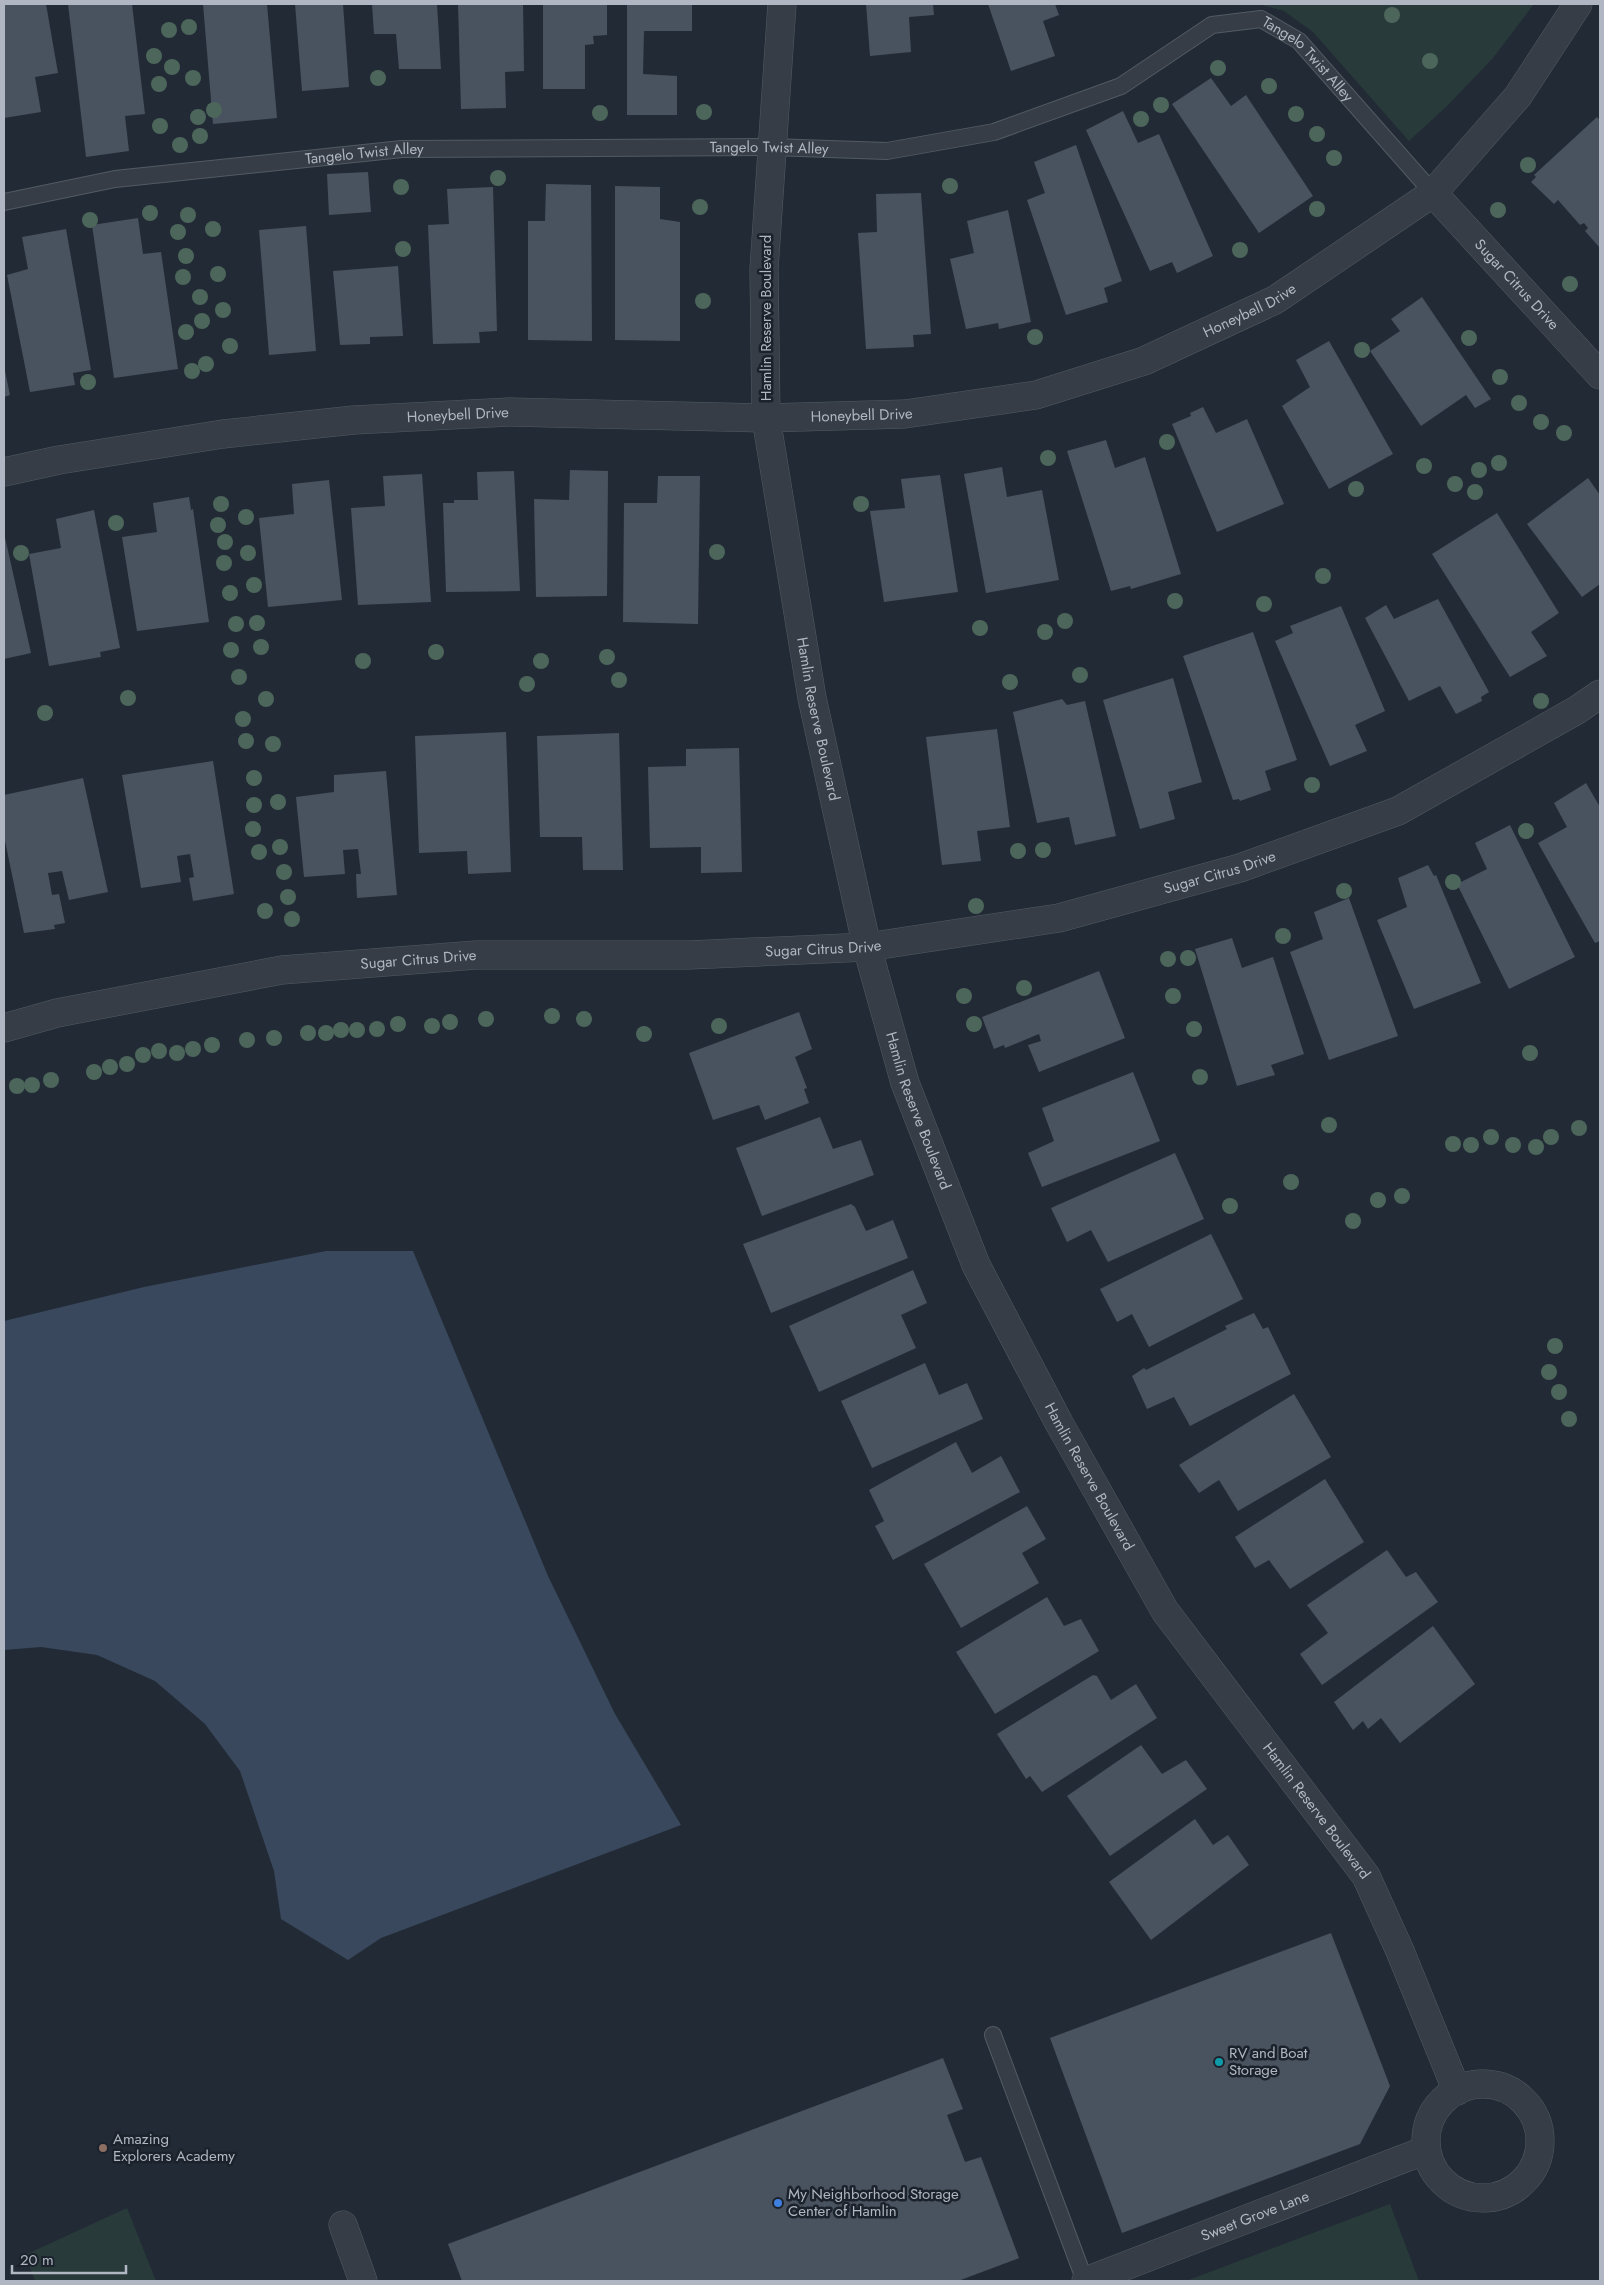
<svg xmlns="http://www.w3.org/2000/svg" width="1604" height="2285" font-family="Jost,sans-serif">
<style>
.green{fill:#283a3a}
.water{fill:#39485d}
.building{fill:#49525f}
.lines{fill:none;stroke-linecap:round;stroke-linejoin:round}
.lane-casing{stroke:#535a64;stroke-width:18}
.street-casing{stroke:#535a64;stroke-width:29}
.lane{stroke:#363d46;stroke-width:16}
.street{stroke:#363d46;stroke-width:28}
.tree{fill:#4d665b}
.culture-dot{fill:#0f9aa8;stroke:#1b222b;stroke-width:2}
.education-dot{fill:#8d6e63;stroke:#1b222b;stroke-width:2}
.shop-dot{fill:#3f7fe0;stroke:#1b222b;stroke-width:2}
.labels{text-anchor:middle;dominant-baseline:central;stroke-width:5;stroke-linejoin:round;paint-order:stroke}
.street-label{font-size:15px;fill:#b0b7c2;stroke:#1b222b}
.poi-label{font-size:15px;fill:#b0b7c2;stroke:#1b222b;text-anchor:start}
</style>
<rect width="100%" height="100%" fill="#222b35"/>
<path class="green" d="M1258,4H1534L1493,58L1447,106L1409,141L1313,32L1284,11Z
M1390,2204L1419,2281H1186Z
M127,2208L156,2281H35L25,2255Z"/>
<path class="water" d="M326,1251H413L548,1576L615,1714L681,1825L381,1938L348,1960L281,1919L274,1871L240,1771L205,1724L155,1681L97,1655L41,1647L4,1650V1321L144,1287Z"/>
<path class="building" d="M4,4H46L58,73L35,77L41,112L4,118Z
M68,4H132L145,114L125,116L129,151L86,157Z
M203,4H267L277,118L213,124Z
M295,4H343L349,87L302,91Z
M372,4H437L441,69H399L396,34H374Z
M458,4H523L524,71L505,72L506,108L461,109Z
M543,4H607V35L593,36L594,44L585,45V89H543Z
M627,4H692V31H644L643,74L677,76V115H627Z
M866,4H933L934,15L909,17L911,52L870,56Z
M988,4H1055L1059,15L1043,21L1055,56L1011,71Z
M1211,78L1231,106L1246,95L1313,196L1259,233L1172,104Z
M1123,111L1138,143L1159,134L1213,256L1177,273L1172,262L1150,271L1086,130Z
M1597,117L1600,120V248L1585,231L1588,228L1584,223L1580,225L1558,200L1554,204L1531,182L1536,177L1534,175Z
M1076,145L1122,281L1104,288L1108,302L1066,315L1027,200L1045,193L1034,162Z
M368,172L371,212L329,215L327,174Z
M546,184L591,185L592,341L528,340V221H545Z
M615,186L660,187V219L680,222V341L615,340Z
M493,187L497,331L479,332L480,343L433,344L428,225L449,224L447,189Z
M921,193L931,334L913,335L914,347L866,349L858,233L877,232L876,194Z
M1008,210L1031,322L999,329L998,323L966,329L950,259L974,253L967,221Z
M138,218L143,254L161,252L178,369L114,378L92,225Z
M306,226L316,351L269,355L259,230Z
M66,229L91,370L73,373L75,385L30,392L7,275L28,269L22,237Z
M398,266L403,336L370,337V344L340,345L333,271Z
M1422,297L1491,399L1475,408L1466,395L1421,426L1370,351L1400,331L1391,319Z
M1329,341L1393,454L1329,489L1282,406L1310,387L1296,360Z
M4,366L10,395L4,397Z
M1203,407L1216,433L1247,419L1284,504L1217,532L1172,424L1191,416L1190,413Z
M1106,440L1115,468L1145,457L1181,574L1131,589L1130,586L1111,591L1067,451Z
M1002,467L1007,497L1042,490L1059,580L986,593L964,474Z
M570,470L608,471L607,596L536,597L534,499L569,500Z
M514,471L520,591L446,592L443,503H454V500H478L477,472Z
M422,474L431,602L358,605L351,508L385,506L383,476Z
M940,475L958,592L884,602L870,511L905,508L901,479Z
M658,476H700L698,624L623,622L624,503H657Z
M1588,478L1600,495V584L1582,597L1527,524Z
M329,480L342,600L268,607L259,518L294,514L292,484Z
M189,497L191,510L193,509L209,622L137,631L122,537L157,532L153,503Z
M94,510L120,648L100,652L101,657L49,666L29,554L61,548L56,519Z
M1497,513L1559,613L1531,632L1547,656L1510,677L1432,554Z
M4,533L31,653L4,659Z
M1438,599L1489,692L1481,697L1482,701L1456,714L1440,686L1409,701L1365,618L1386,605L1394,619Z
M1341,606L1385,711L1355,725L1367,751L1330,766L1275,641L1293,633L1290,626Z
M1253,632L1297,760L1265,771L1271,790L1240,801L1239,799L1233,800L1183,656Z
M1173,678L1202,782L1168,792L1175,819L1140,829L1103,700Z
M1062,699L1067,705L1085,701L1116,836L1075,845L1069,817L1037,823L1013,712Z
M997,729L1010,827L977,831L981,861L942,865L926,737Z
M506,732L511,872L468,874L467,851L419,853L415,736Z
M619,733L623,870H583L582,837H540L537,736Z
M739,748L742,872L701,873V847L650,848L648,767L686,766V749Z
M213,761L234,894L193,901L189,878L194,877L190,854L177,856L181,882L141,888L122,775Z
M386,771L397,895L357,898L356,874H361L358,849L343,850L345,874L304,877L296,797L334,792V775Z
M83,778L108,892L69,900L62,871L48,873L52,895L59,894L65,923L54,925L55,929L24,933L4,836V795Z
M1586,783L1600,807V941L1595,943L1538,843L1567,827L1554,803Z
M1510,825L1575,957L1509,989L1457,884L1487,869L1475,843Z
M1428,865L1434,876L1436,875L1481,983L1414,1009L1377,920L1407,907L1398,878Z
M1349,898L1398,1036L1329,1060L1290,952L1323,939L1314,912Z
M1232,938L1242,968L1273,957L1304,1054L1271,1065L1275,1075L1237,1086L1195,949Z
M1099,971L1125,1038L1039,1072L1028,1045L1041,1041L1039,1034L1005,1048L1004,1045L994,1049L982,1017Z
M799,1012L812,1049L795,1057L807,1088L804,1089L809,1103L765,1120L759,1105L713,1120L689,1053Z
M1133,1072L1160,1141L1042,1187L1028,1153L1054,1141L1042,1108Z
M820,1117L833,1149L861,1140L874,1175L762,1216L736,1148Z
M1175,1153L1204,1219L1108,1262L1091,1230L1067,1242L1051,1208Z
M851,1204L855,1207L866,1231L893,1220L908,1258L771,1313L743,1244Z
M1211,1234L1243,1299L1149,1347L1132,1314L1117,1322L1100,1289Z
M913,1270L927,1303L901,1315L916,1348L819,1392L789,1326Z
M1254,1313L1263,1329L1268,1327L1291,1374L1190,1426L1174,1397L1147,1409L1132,1376L1144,1368L1146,1370L1227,1329L1225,1326Z
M925,1363L939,1395L967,1383L983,1419L872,1468L841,1401Z
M1294,1394L1331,1457L1238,1511L1219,1480L1199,1493L1179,1465Z
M956,1442L972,1473L1001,1456L1020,1492L893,1560L875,1526L884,1521L869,1490Z
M1325,1479L1364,1542L1290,1589L1269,1560L1255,1568L1235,1537Z
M1027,1506L1046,1539L1022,1553L1039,1583L961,1628L924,1564Z
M1387,1550L1406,1577L1416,1572L1438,1602L1322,1685L1300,1654L1328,1633L1307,1605Z
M1047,1597L1064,1626L1081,1619L1099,1651L995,1714L956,1652Z
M1433,1626L1475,1684L1400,1743L1381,1718L1368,1729L1363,1721L1353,1730L1334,1702Z
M1093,1675L1097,1676L1111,1700L1136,1684L1157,1718L1042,1792L1030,1776L1026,1779L997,1734Z
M1141,1745L1162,1774L1186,1760L1207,1789L1110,1856L1067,1796Z
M1195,1819L1213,1845L1228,1835L1249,1865L1151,1940L1109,1882Z
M1331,1933L1390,2086L1360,2144L1122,2233L1050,2038Z
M943,2058L963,2109L947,2115L965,2162L981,2157L1019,2258L958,2281H462L448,2244Z"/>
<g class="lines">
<g class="lane-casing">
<g id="lane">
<path id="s1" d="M4,202L115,179L402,149L771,147L887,151L994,132L1121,86L1212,25L1261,19L1299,41L1433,193"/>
<path d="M993,2035L1085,2281"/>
</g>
</g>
<g class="street-casing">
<g id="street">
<path id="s2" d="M782,4L764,269L766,418L812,698L867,947L905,1083L976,1265L1059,1423L1165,1611L1366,1876L1400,1951L1457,2091"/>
<path id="s3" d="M1433,193L1600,375"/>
<path id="s4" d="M4,472L59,460L223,434L354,420L509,412L766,418L905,414L1036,395L1144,361L1275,300L1433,193L1518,96L1578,4"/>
<path id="s5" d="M4,1028L57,1013L282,970L476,955H689L867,947L1059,918L1240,868L1398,811L1577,710L1600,694"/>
<circle cx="1483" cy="2141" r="57"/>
<path d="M343,2225L363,2281"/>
<path id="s6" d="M1086,2281L1426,2150"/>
</g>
</g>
<use href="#lane" class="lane"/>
<use href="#street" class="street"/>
</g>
<g class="tree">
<circle cx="1392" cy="15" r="8"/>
<circle cx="189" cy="27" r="8"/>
<circle cx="169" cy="30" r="8"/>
<circle cx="154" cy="56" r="8"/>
<circle cx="1430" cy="61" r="8"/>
<circle cx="172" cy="67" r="8"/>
<circle cx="1218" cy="68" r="8"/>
<circle cx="193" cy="78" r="8"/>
<circle cx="378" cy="78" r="8"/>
<circle cx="159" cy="84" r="8"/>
<circle cx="1269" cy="86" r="8"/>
<circle cx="1161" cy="105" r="8"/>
<circle cx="214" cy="110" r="8"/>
<circle cx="704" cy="112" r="8"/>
<circle cx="600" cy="113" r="8"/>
<circle cx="1296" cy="114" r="8"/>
<circle cx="198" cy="117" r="8"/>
<circle cx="1141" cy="119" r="8"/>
<circle cx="160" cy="126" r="8"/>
<circle cx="1317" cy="134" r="8"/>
<circle cx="200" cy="136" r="8"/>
<circle cx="180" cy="145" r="8"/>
<circle cx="1334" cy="158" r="8"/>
<circle cx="1528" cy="165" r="8"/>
<circle cx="498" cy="178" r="8"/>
<circle cx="950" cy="186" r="8"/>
<circle cx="401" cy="187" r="8"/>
<circle cx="700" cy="207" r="8"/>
<circle cx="1317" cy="209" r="8"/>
<circle cx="1498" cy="210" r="8"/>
<circle cx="150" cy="213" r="8"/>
<circle cx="188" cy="215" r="8"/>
<circle cx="90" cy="220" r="8"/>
<circle cx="213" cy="229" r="8"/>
<circle cx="178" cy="232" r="8"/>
<circle cx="403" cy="249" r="8"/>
<circle cx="1240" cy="250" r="8"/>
<circle cx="186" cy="256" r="8"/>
<circle cx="218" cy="274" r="8"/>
<circle cx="183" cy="277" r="8"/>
<circle cx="1570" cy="284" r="8"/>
<circle cx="200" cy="297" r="8"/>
<circle cx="703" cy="301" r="8"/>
<circle cx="223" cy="310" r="8"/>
<circle cx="202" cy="321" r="8"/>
<circle cx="186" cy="332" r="8"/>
<circle cx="1035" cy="337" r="8"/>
<circle cx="1469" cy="338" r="8"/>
<circle cx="230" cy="346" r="8"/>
<circle cx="1362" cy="350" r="8"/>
<circle cx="206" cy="364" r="8"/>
<circle cx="192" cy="371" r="8"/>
<circle cx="1500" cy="377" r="8"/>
<circle cx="88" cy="382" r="8"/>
<circle cx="1519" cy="403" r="8"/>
<circle cx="1541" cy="422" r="8"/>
<circle cx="1564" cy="433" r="8"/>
<circle cx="1167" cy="442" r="8"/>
<circle cx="1048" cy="458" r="8"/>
<circle cx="1499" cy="463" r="8"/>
<circle cx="1424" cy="466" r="8"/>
<circle cx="1479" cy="470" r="8"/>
<circle cx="1455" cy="484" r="8"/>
<circle cx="1356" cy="489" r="8"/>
<circle cx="1475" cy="492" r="8"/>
<circle cx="221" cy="504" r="8"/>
<circle cx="861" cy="504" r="8"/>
<circle cx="246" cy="517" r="8"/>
<circle cx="116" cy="523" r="8"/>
<circle cx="218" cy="525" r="8"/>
<circle cx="225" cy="542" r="8"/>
<circle cx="717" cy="552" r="8"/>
<circle cx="21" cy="553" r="8"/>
<circle cx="248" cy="553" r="8"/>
<circle cx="224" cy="563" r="8"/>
<circle cx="1323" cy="576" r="8"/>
<circle cx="254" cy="585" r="8"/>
<circle cx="230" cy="593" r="8"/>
<circle cx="1175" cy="601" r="8"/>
<circle cx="1264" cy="604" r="8"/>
<circle cx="1065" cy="621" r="8"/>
<circle cx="257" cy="623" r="8"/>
<circle cx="236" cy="624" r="8"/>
<circle cx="980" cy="628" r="8"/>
<circle cx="1045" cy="632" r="8"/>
<circle cx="261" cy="647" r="8"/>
<circle cx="231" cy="650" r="8"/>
<circle cx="436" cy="652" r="8"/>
<circle cx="607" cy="657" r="8"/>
<circle cx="363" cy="661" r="8"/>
<circle cx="541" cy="661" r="8"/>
<circle cx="1080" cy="675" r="8"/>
<circle cx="239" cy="677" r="8"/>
<circle cx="619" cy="680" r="8"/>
<circle cx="1010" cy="682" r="8"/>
<circle cx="527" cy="684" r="8"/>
<circle cx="128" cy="698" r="8"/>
<circle cx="266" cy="699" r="8"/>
<circle cx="1541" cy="701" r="8"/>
<circle cx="45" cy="713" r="8"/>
<circle cx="243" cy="719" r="8"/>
<circle cx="246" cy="741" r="8"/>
<circle cx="273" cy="744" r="8"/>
<circle cx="254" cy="778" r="8"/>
<circle cx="1312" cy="785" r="8"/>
<circle cx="278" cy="802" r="8"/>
<circle cx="254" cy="805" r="8"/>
<circle cx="253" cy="829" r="8"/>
<circle cx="1526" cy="831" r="8"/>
<circle cx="280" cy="847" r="8"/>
<circle cx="1043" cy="850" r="8"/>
<circle cx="1018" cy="851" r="8"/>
<circle cx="259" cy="852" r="8"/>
<circle cx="284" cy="872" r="8"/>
<circle cx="1453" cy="882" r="8"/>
<circle cx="1344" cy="891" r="8"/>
<circle cx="288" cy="897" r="8"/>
<circle cx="976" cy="906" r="8"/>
<circle cx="265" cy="911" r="8"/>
<circle cx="292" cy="919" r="8"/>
<circle cx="1283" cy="936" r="8"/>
<circle cx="1188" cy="958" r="8"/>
<circle cx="1168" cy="959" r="8"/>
<circle cx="1024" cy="988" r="8"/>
<circle cx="964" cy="996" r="8"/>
<circle cx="1173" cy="996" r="8"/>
<circle cx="552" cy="1016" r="8"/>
<circle cx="486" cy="1019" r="8"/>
<circle cx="584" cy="1019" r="8"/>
<circle cx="450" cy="1022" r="8"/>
<circle cx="398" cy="1024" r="8"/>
<circle cx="974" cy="1024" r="8"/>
<circle cx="432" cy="1026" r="8"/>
<circle cx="719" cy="1026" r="8"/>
<circle cx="377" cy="1029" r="8"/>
<circle cx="1194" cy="1029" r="8"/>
<circle cx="341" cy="1030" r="8"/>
<circle cx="357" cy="1030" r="8"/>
<circle cx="308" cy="1033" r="8"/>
<circle cx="326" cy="1033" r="8"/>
<circle cx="644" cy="1034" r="8"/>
<circle cx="274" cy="1038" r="8"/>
<circle cx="247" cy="1040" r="8"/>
<circle cx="212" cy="1045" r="8"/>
<circle cx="193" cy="1049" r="8"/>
<circle cx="159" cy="1051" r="8"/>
<circle cx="177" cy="1053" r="8"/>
<circle cx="1530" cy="1053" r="8"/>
<circle cx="143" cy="1055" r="8"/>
<circle cx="127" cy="1064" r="8"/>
<circle cx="110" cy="1067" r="8"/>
<circle cx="94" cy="1072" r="8"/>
<circle cx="1200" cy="1077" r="8"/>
<circle cx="51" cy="1080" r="8"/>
<circle cx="32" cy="1085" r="8"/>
<circle cx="17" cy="1086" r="8"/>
<circle cx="1329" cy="1125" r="8"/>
<circle cx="1579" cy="1128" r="8"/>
<circle cx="1491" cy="1137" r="8"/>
<circle cx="1551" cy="1137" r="8"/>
<circle cx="1453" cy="1144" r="8"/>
<circle cx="1471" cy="1145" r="8"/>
<circle cx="1513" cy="1145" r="8"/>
<circle cx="1536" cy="1147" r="8"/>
<circle cx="1291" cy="1182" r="8"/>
<circle cx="1402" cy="1196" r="8"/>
<circle cx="1378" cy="1200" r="8"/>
<circle cx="1230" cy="1206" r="8"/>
<circle cx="1353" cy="1221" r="8"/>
<circle cx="1555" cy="1346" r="8"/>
<circle cx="1549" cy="1372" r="8"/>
<circle cx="1559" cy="1392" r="8"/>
<circle cx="1569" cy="1419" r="8"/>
</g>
<circle class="culture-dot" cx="1219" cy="2062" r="5"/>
<circle class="education-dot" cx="103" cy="2148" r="5"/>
<circle class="shop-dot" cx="778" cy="2203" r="5"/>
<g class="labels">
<g class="street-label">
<text stroke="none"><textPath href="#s1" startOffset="1352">Tangelo Twist Alley</textPath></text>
<text stroke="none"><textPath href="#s1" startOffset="769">Tangelo Twist Alley</textPath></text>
<text stroke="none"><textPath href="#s1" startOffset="364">Tangelo Twist Alley</textPath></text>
<text stroke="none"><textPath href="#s3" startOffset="124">Sugar Citrus Drive</textPath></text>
<text stroke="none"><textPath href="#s4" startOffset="1268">Honeybell Drive</textPath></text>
<text transform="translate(766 318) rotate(-90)">Hamlin Reserve Boulevard</text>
<text stroke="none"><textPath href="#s4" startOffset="862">Honeybell Drive</textPath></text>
<text stroke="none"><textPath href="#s4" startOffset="458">Honeybell Drive</textPath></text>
<text stroke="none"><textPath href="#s2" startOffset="720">Hamlin Reserve Boulevard</textPath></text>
<text stroke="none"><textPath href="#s5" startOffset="1231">Sugar Citrus Drive</textPath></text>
<text stroke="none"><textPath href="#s5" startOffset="826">Sugar Citrus Drive</textPath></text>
<text stroke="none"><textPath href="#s5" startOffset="421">Sugar Citrus Drive</textPath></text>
<text stroke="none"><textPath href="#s2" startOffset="1125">Hamlin Reserve Boulevard</textPath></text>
<text stroke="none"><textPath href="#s2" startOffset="1530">Hamlin Reserve Boulevard</textPath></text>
<text stroke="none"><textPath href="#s2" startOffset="1935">Hamlin Reserve Boulevard</textPath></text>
<text stroke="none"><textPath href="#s6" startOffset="181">Sweet Grove Lane</textPath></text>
</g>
<g class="poi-label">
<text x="1229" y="2053">RV and Boat<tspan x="1229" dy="17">Storage</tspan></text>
<text x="113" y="2139">Amazing<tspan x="113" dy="17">Explorers Academy</tspan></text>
<text x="788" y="2194">My Neighborhood Storage<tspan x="788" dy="17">Center of Hamlin</tspan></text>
</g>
</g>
<rect width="1604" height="2285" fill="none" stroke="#b0b7c2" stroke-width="10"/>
<path d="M12 2265v8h114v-8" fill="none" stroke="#b0b7c2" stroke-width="2.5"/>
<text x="20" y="2265" font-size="15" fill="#b0b7c2" stroke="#1b222b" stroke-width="4" paint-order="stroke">20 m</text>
</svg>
